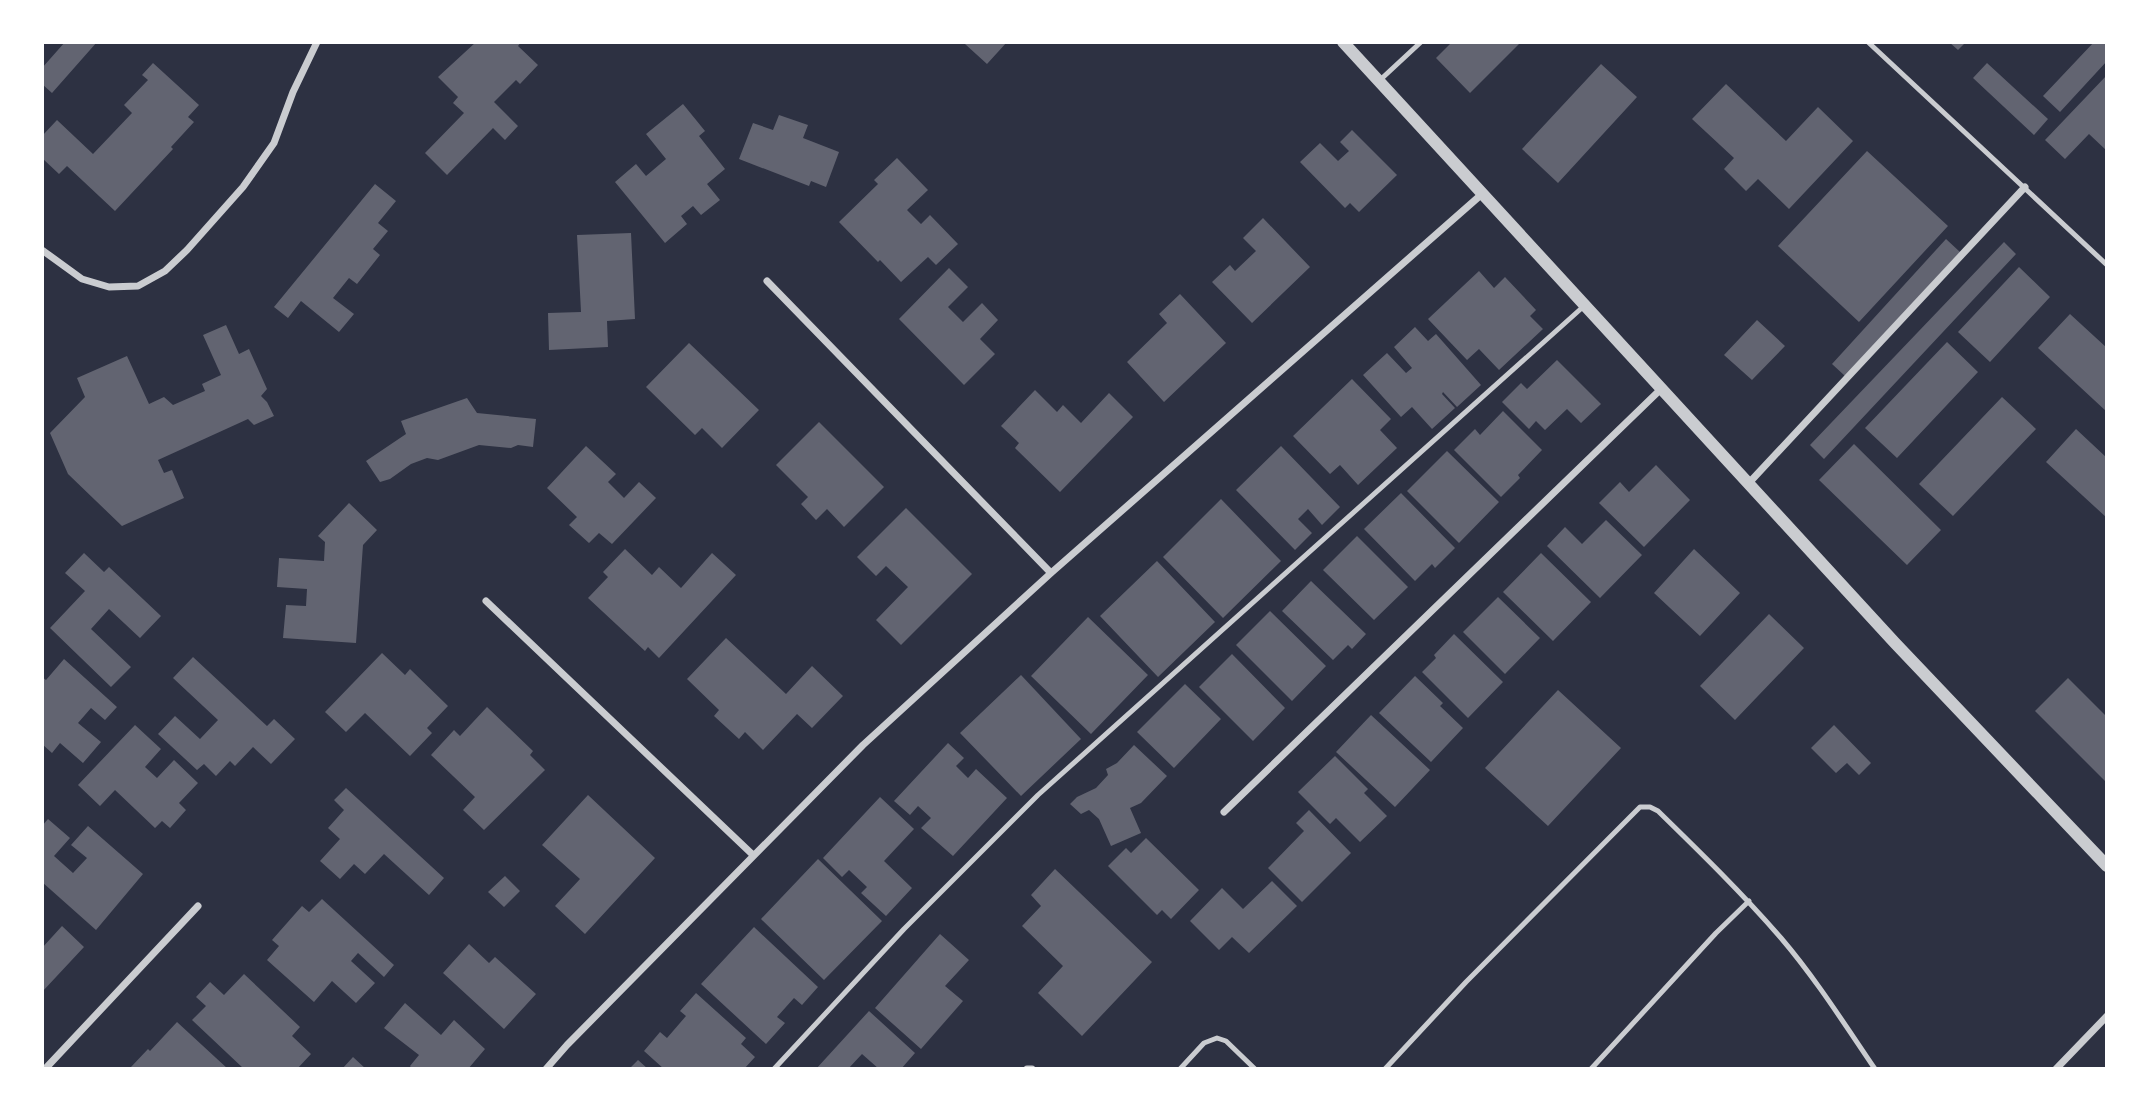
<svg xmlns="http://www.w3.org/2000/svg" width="2149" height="1111" font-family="'Noto Serif',serif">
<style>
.building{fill:#626471}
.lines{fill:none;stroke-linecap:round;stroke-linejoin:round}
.service{stroke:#caccd0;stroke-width:5}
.minor{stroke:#caccd0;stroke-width:7}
.tertiary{stroke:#caccd0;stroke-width:12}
</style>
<rect width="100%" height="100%" fill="#2d3142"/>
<path class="building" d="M65,42H97L52,93L42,84V68Z
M476,42H521L518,46L538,65L520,84L516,80L494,102L518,126L505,140L493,128L447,175L425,153L464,113L453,103L458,97L438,77Z
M967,42H1007L987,64L965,44Z
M1452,42H1521L1470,93L1436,58Z
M1949,42H1966L1958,50Z
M2094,42H2107V61L2060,112L2043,96Z
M153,63L199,105L188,117L194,122L171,147L173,149L115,211L67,166L59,174L42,158V136L57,120L93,154L132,113L124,105L148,80L142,75Z
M1987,63L2048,119L2034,135L1973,78Z
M1601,64L1637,97L1558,183L1522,149Z
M2107,75V151L2089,134L2065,159L2045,140Z
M1726,84L1786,141L1818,107L1853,141L1789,209L1758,179L1746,191L1724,169L1734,158L1692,119Z
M683,104L705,131L699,136L725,169L707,184L720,200L701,215L693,206L681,216L687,224L665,243L615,182L636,164L646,176L666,159L646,134Z
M779,115L808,125L803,138L839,152L826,187L811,181L809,186L739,159L753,123L773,130Z
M1352,130L1397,175L1359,212L1350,203L1345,208L1300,162L1320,143L1338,161L1349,151L1340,142Z
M1867,151L1948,226L1859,322L1778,246Z
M897,158L928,190L907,210L921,224L930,215L958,244L936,265L928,257L901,282L880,260L878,262L839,222L878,184L874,180Z
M375,184L396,201L378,223L388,231L373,249L380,255L357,284L349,278L333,298L354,314L339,332L301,301L288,318L274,307Z
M1263,218L1310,267L1252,323L1212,282L1230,265L1235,271L1256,251L1243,238Z
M631,233L635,319L607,321L608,347L549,350L548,313L581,312L577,235Z
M1946,239L1960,252L1845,376L1832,364Z
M2004,242L2016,254L1824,459L1810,445Z
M2019,267L2050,297L1990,362L1958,332Z
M949,268L968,287L948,307L963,322L982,303L998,320L980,339L995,354L964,385L899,319Z
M1479,271L1494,288L1505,277L1536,310L1530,316L1543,329L1499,370L1479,349L1467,360L1428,319Z
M1180,294L1226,343L1164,402L1127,362L1167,323L1159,314Z
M2070,314L2107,348V412L2038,348Z
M1757,320L1785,346L1752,380L1724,355Z
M226,325L239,354L249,349L267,389L261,396L267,402L274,416L254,425L248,419L158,460L164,473L172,470L184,498L122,526L68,474L50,433L85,397L77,378L127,356L149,404L164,397L173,405L205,391L202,384L221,375L203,335Z
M1415,327L1428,341L1436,334L1481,385L1457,407L1443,392L1442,394L1455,408L1432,429L1412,407L1401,417L1363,375L1387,353L1406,373L1412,368L1394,347Z
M1947,342L1978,372L1897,458L1865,428Z
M689,343L759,410L722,448L702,428L695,435L646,387Z
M1557,360L1601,404L1581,423L1567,409L1545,430L1536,421L1529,429L1502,402L1521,383L1527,389Z
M1352,379L1391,419L1380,430L1397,448L1358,485L1340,465L1330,474L1293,436Z
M1035,390L1057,412L1063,405L1081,423L1109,393L1133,417L1060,492L1015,448L1019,443L1001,426Z
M2002,397L2036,429L1953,516L1919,484Z
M467,398L477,413L536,419L533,447L518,445L511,448L479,445L438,460L427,458L411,464L390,479L380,482L366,461L406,434L401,421Z
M1503,411L1542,450L1518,475L1520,478L1501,497L1454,450L1475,429L1480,435Z
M819,422L884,487L844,527L827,509L816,520L801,504L808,497L776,465Z
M2076,429L2107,458V518L2046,462Z
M1854,444L1941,530L1907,565L1819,480Z
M586,446L616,474L608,482L624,498L639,482L656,498L612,544L599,533L589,543L569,525L577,517L547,488Z
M1281,446L1340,507L1322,525L1308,509L1298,519L1312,533L1295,550L1236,490Z
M1447,451L1499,502L1459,543L1407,491Z
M1656,465L1690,500L1644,547L1599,503L1620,482L1629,492Z
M1401,493L1455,548L1435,568L1432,564L1415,581L1364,529Z
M1221,499L1281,561L1223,618L1163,557Z
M349,503L377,530L363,545L356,643L283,638L286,605L306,606L307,589L277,587L279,558L324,561L325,542L318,536Z
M906,508L972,574L901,645L876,620L908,587L886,566L876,576L857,557Z
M1606,520L1642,555L1600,598L1547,546L1565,527L1582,544Z
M1357,536L1408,587L1374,620L1323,570Z
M625,549L652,575L659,567L681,588L712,553L736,575L659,658L648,647L645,651L588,598L608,577L603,572Z
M1694,549L1740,593L1700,636L1654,593Z
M84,553L104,572L109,567L161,616L140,638L109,609L91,629L131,667L111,687L50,628L85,591L65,573Z
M1541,553L1591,602L1553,641L1503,592Z
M1157,561L1215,622L1158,677L1100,616Z
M1311,581L1366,634L1352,649L1348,645L1333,660L1282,611Z
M1498,597L1540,638L1505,674L1463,632Z
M1270,611L1326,666L1292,701L1236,645Z
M1769,614L1804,648L1735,720L1700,686Z
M1088,617L1148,675L1091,734L1031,676Z
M1454,634L1503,682L1468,718L1422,672L1436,658L1434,655Z
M726,638L786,694L812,666L843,696L812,728L797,714L763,750L745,732L739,739L714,716L719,710L687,679Z
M382,653L405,675L410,669L448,706L427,728L432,733L410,756L365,713L346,732L325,712Z
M1232,654L1285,708L1253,741L1199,687Z
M193,657L267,726L274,719L295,739L271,764L253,747L235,766L230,761L216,776L204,764L197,770L158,734L175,716L200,739L218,720L173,678Z
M64,659L117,707L105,720L91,708L78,723L101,742L83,763L60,743L52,753L42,744V677L46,680Z
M1021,675L1081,739L1021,796L960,733Z
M1415,676L1443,703L1440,706L1463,728L1431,762L1379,713Z
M2068,678L2107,717V783L2035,711Z
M1185,684L1221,719L1174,768L1137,732Z
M1558,690L1621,748L1548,826L1485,768Z
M487,707L533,751L530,755L545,770L484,830L463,810L475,797L431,755L454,730L460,736Z
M1371,715L1430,770L1395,807L1336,752Z
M135,725L161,749L145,767L157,778L174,760L198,783L179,803L186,810L170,828L162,821L155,828L115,790L100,806L78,785Z
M1834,725L1871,763L1859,775L1847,763L1836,773L1811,748Z
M948,743L964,758L956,766L968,778L976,769L1007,798L953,856L921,828L931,818L918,806L910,815L894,801Z
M1134,745L1167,776L1141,803L1130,808L1141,833L1111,846L1099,819L1089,810L1081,814L1070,804L1077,797L1096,788L1108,775L1106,769L1117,763Z
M1335,756L1368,789L1364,793L1387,816L1360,842L1336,818L1330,824L1298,792Z
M346,788L444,878L429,895L384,854L365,874L354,864L340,879L320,861L340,839L328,828L344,810L334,800Z
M588,795L655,858L585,934L555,906L580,879L542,845Z
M880,797L914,829L884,861L912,888L886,916L861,893L867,887L849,870L842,877L823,858Z
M1309,810L1351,853L1302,902L1268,868L1304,831L1296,823Z
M48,819L70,838L54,856L73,873L87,858L71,845L88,826L143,874L96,930L42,882V826Z
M1146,838L1199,890L1171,919L1162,910L1157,915L1108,866L1126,848L1131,853Z
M818,859L882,921L824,980L761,919Z
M1055,869L1152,962L1082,1036L1038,993L1063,966L1022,926L1041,906L1031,895Z
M505,876L520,891L504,907L488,892Z
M1272,881L1297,906L1249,953L1232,937L1219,950L1190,921L1222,888L1243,909Z
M322,899L394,965L384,977L358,953L351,961L375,983L356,1003L332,981L314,1002L267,960L279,946L272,940L302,906L309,912Z
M62,926L84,947L42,992V948Z
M754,927L818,987L802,1005L794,998L777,1017L785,1023L766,1044L701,984Z
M940,934L969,960L945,986L963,1001L921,1049L875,1008Z
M469,944L489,963L495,957L536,994L504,1029L443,973Z
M244,974L300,1027L292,1036L311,1054L297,1069H244L192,1020L206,1006L196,997L210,982L224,995Z
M696,993L746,1038L741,1044L755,1057L744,1069H664L644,1051L660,1032L667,1038L686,1016L680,1011Z
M405,1003L441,1035L454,1020L485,1049L468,1069H412L410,1066L419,1055L384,1028Z
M869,1011L915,1053L901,1069H879L862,1054L848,1069H816Z
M177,1022L228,1069H134L131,1067L148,1049L150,1051Z
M353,1057L366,1069H342Z
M638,1060L648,1069H629Z"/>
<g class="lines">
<path class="service" d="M1868,42L2107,265
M1379,81L1421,42
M774,1069L904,929L1038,795L1584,306
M1180,1069L1204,1043L1217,1038L1226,1041L1255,1069
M1385,1069L1466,982L1640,807H1650L1658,811C1700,852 1742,893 1781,938C1816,979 1845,1025 1875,1069
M1591,1069L1716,933L1749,901"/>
<path class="minor" d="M42,250L82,279L109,287L138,286L165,271L187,250L243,187L274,143L293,92L317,42
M767,281L1051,573
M1748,484L2025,187
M486,601L753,855
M1224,812L1661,389
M45,1069L198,906
M546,1069L567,1045L863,745L1051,573L1482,194
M1027,1069H1032
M2056,1069L2107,1016"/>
<path class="tertiary" d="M1343,42L1895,643L2107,866"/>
</g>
<rect width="2149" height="1111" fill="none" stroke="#ffffff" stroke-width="88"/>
</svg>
